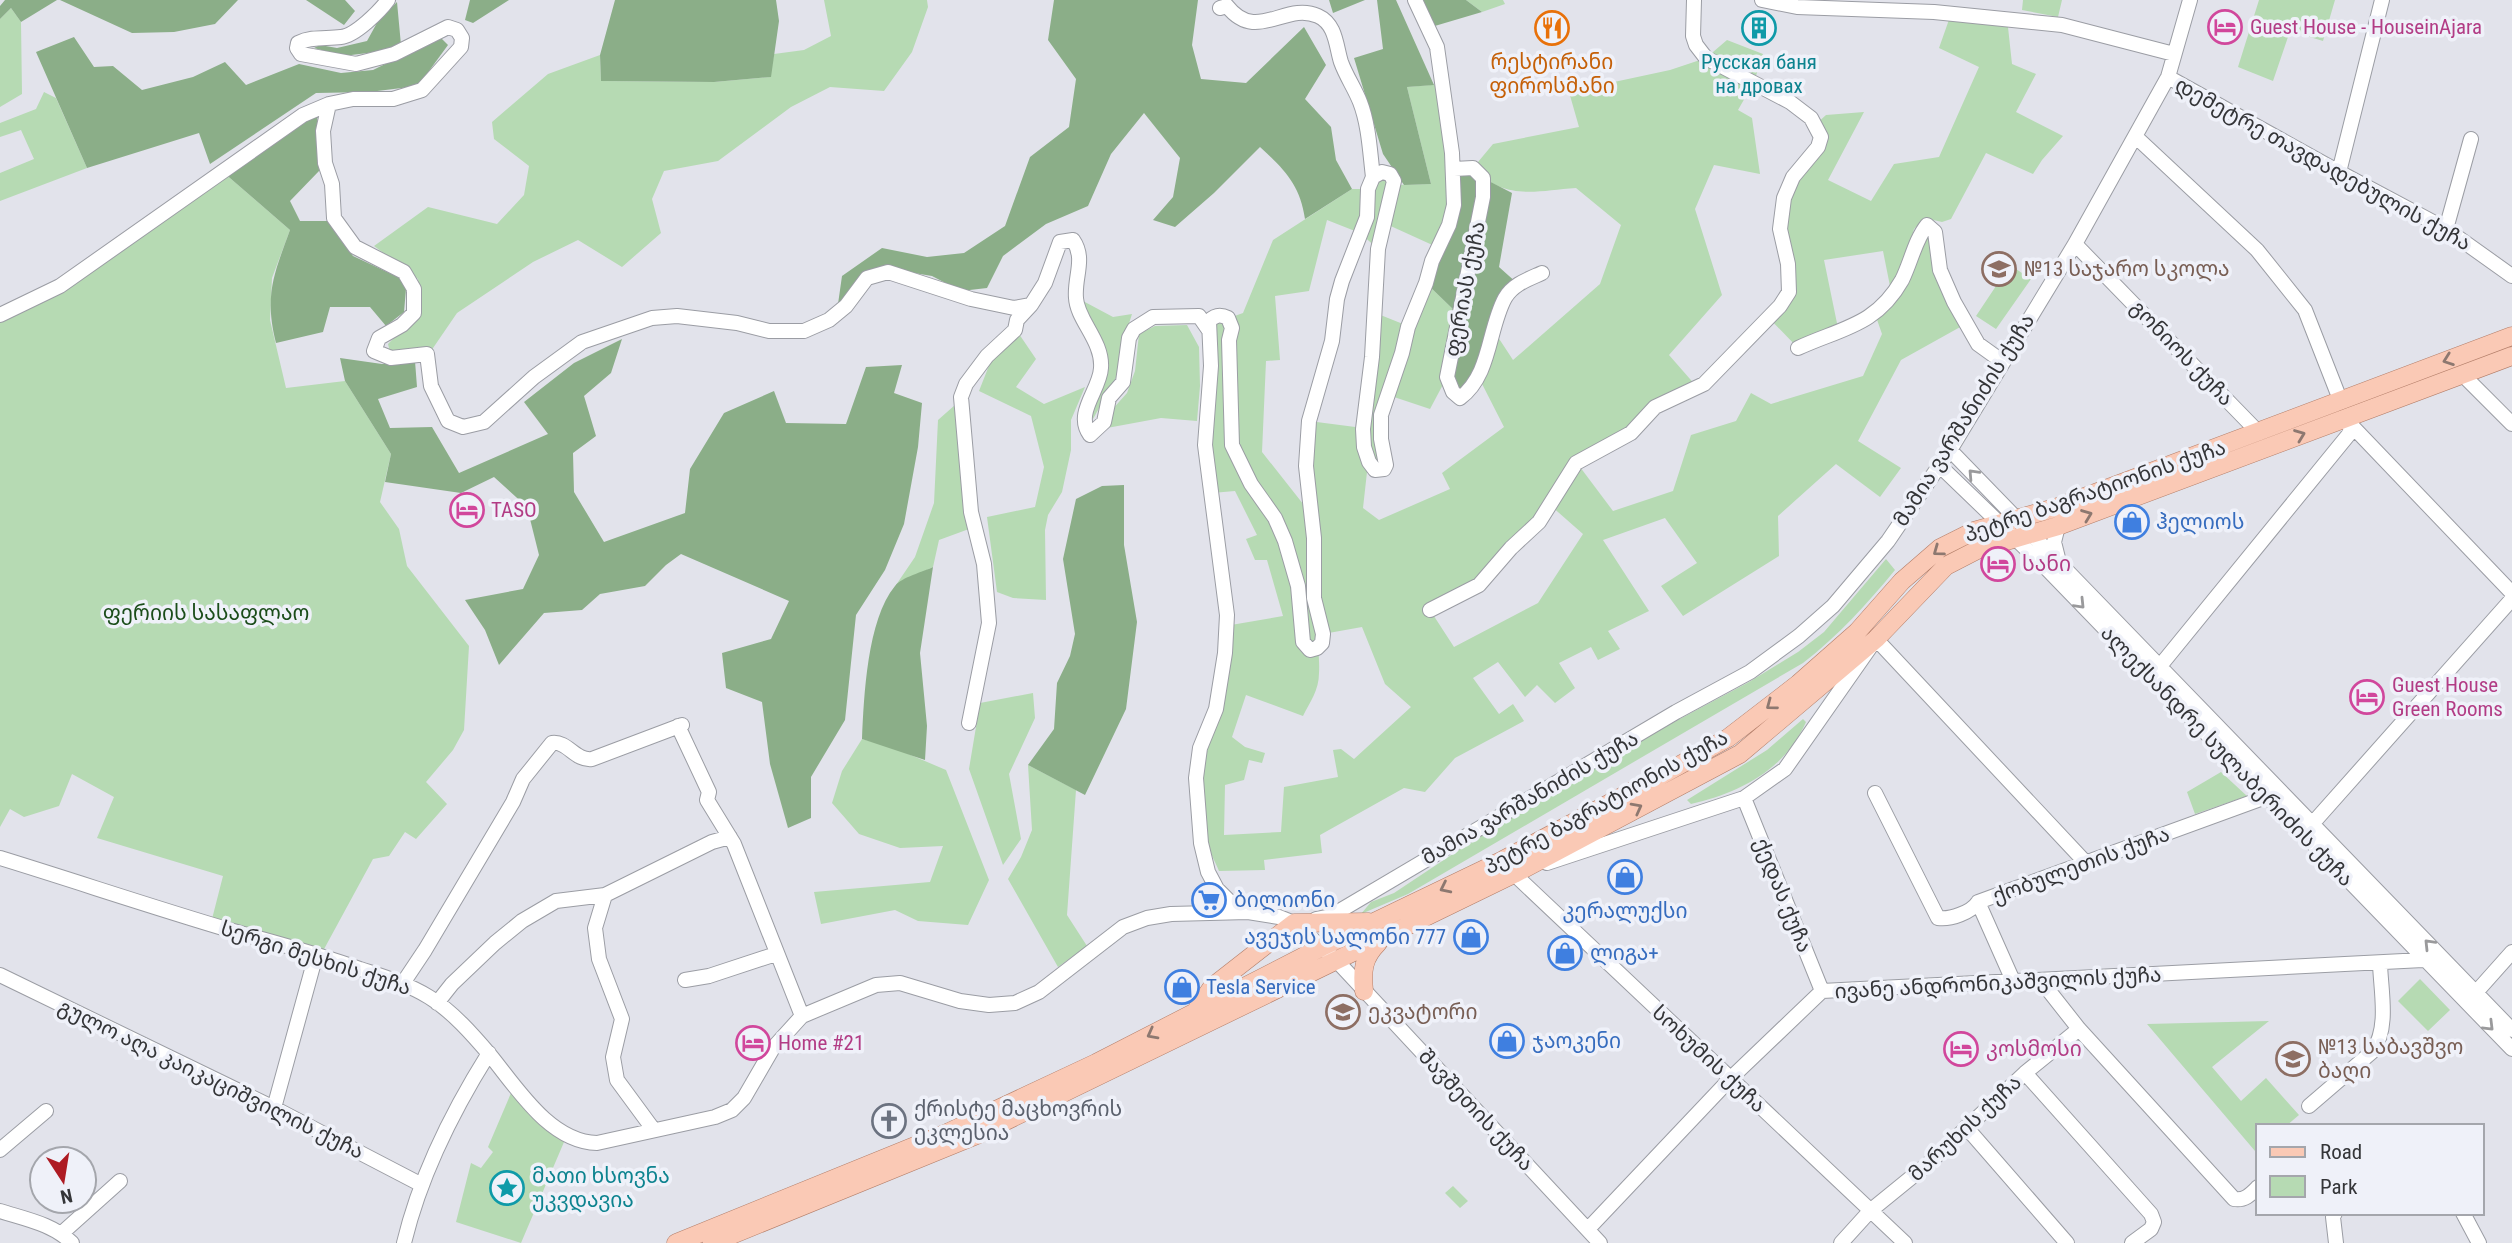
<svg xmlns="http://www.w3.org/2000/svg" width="2512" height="1243" font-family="'Roboto Condensed','Noto Sans Georgian',sans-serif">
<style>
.green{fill:#b6dab3;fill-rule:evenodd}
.forest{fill:#8bae88}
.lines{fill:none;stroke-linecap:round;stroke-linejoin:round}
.minor-casing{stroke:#9b9da4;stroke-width:16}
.major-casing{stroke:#b37e69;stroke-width:19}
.minor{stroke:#fff;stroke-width:14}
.major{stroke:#fac9b5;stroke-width:18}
.oneway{stroke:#8d7870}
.oneway2{stroke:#9a9a9c}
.labels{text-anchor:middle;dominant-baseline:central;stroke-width:7;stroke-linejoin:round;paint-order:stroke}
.hotel-label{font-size:21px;fill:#b23c85;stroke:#eff1f9;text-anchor:start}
.food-label{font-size:21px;fill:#c56008;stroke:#eff1f9}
.culture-label{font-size:21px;fill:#0d838f;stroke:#eff1f9}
.street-label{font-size:21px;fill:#343538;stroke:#eff1f9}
.education-label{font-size:21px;fill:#785e54;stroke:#eff1f9;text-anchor:start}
.shop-label{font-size:21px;fill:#366cbe;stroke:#eff1f9;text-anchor:start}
.park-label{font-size:21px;fill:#1b4d1a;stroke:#eff1f9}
.worship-label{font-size:21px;fill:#5b616d;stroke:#eff1f9;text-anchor:start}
</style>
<rect width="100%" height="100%" fill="#e2e3eb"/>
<path class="green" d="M824,0H927L928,7L912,52L884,91L830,87L791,107L718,161L664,171L652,199L661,233L622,267L578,240L533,262L457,313L431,351L390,352L388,344L421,310L418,279L374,246L428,207L497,224L524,195L529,166L494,139L492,122L548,74L600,55L601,81L714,82L770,77L774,54L804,50L831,36Z
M1466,0H1503L1505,4L1482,12Z
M2023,0H2062L2058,17L2022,10Z
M2259,0H2335L2323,41L2290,31L2273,81L2238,67Z
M11,8L21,22L22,94L0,107V19Z
M1951,14L2007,18L2012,64L2036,74L2016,112L2063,136L2042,160L2033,174L1986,153L1951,219L1942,222L1925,218L1914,229L1910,244L1928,228L1962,326L1901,360L1858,441L1901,468L1880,497L1836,464L1778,516L1779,556L1683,616L1661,586L1697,563L1665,518L1603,540L1649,611L1608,631L1620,649L1598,660L1591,647L1559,663L1575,688L1555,703L1537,685L1525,697L1498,662L1473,678L1499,714L1513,704L1524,721L1455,758L1425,792L1404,788L1320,835L1322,853L1264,860L1265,870L1219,871C1215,861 1209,851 1206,840C1189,768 1215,695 1231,625L1283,616L1267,560H1255L1246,539L1257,535L1235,491L1212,493L1209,321L1229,318L1243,313L1273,240L1352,189H1368L1382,172L1394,185L1431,184L1407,87L1442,84L1455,184L1439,248L1384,223L1378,249L1360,233L1327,220L1309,291L1275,296L1280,360L1266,361L1262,452L1311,514L1309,421L1363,428L1373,312L1408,326L1426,283L1459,315L1447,377L1430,409L1388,395L1386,465L1368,463L1363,508L1379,520L1450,489L1442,473L1504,427L1478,376L1494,331L1513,360L1600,284L1621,225L1576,188C1535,191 1505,201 1473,168L1493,144L1579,127L1567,85L1590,81L1614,82L1670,70L1706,58L1727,40L1763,54L1754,82L1738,110L1752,118L1760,174L1714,165L1695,209L1722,295L1669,355L1697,387L1655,407L1631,433L1577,463L1613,511L1673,491L1691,435L1736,421L1751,393L1771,404L1863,376L1882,334L1874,311L1892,296L1883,251L1824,260L1839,333L1798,348L1768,317L1789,292L1784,198L1818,147L1815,125L1826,115L1864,112L1828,180L1871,201L1894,164L1939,157L1979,67L1939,48ZM1550,505L1583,534L1538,603L1454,647L1430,610L1479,585ZM1362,627L1385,684L1411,707L1354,759L1341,749L1333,750L1338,777L1284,787L1281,832L1224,835L1225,785L1244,780L1249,760L1262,763L1265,753L1245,747L1232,737L1246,695L1303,716C1310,702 1319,690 1319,673C1320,656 1316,651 1323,634Z
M44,92L56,98L87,168L0,201V173L34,159L21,130L0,137V123L36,109Z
M223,172L290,230L272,278L270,320L286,388L345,381L391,454L380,502L399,529L407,566L469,646L464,730L453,750L426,782L447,804L416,839L405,832L389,856L373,859L323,951L212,919L223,876L97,838L114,797L72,774L59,806L24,817L10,809L0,827V317L61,288Z
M2010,265L2031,279L1996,329L1976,316Z
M1083,301L1113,317L1132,314L1124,339L1118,374L1093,419L1090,414L1100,340Z
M1187,325L1199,347L1200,386L1197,421L1161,418L1107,428L1110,412L1127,393L1135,371L1139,334L1155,326Z
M1019,334L1036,359L1016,387L1044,404L1085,387L1071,420V450L1062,492L1048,515L1045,530L1046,600L1013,598L997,592L987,517L1035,507L1044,467L1031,416L979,391L990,363Z
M955,405L969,529L939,540L933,567L896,585L915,557L934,503L938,420Z
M1886,559L1895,570C1867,604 1838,636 1803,663L1408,894L1361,914L1371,902L1394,893L1516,812L1661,729L1749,682L1798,652L1824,632Z
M1033,693L1035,718L1009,774L1021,839L1003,865L969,769L980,703Z
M1803,719L1806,722C1785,770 1739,793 1691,804L1687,800L1767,750Z
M862,739L892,747L946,770L989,880L968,925L918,921L895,910L821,924L814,892L930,882L943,846L900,848L859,834L832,803L842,771Z
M1028,765L1076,790L1067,915L1087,946L1058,967L1008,879L1021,857L1032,830Z
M2221,772L2247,796L2195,814L2187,792Z
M2420,979L2450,1010L2428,1031L2398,1001Z
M2269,1021L2212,1067L2241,1101L2266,1078L2299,1115L2286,1126H2258V1148L2255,1151L2147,1024Z
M514,1086L567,1135L521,1243L456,1222L471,1163L481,1168L493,1152L488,1147Z
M1453,1186L1468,1201L1460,1208L1445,1193Z"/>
<path class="forest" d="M5,0H57L21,22L11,8L0,19V6Z
M60,0H238L215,24L174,32L132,33Z
M306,0H345L355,11L344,25Z
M470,0H509L473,23L465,20Z
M615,0H776L779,21L771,77L714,82L601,81L600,55Z
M1054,0H1198L1192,45L1201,79L1246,83L1304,27L1326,65L1305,99L1331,127L1336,160L1352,189L1305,219C1300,185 1285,170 1260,147L1214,193L1175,227L1153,220L1173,197L1180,158L1144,113L1111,154L1088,206L1046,224L1003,256L987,288L961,291L932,276L878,267L860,278L838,304L842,276L882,248L927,257L964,253L1005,226L1030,157L1069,127L1076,79L1048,40Z
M1329,0H1365L1333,13Z
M1377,0H1396L1434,85L1407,87L1431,184L1404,185L1383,154L1354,58L1383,49Z
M1415,0H1466L1482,12L1428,28Z
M397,2L401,45L376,52L343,56L314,48L320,45L337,48L367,41L378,21Z
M74,37L94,67L113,66L142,90L193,77L225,62L246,85L299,64L341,73L373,70L440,37L448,45L418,86L369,92L316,93L210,164L199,133L87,168L36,52Z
M317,111L319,171L290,201L300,221H328L353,256L400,278L406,289L404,312L386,326L370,307H330L323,332L276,343C264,295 274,274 290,230L223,172Z
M1454,169L1483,178L1512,193L1499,267L1518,284L1470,391L1453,392L1459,315L1426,283L1439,248Z
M622,339L611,373L584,396L596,436L573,453L574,492L604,542L685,513L690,469L724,413L774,391L786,423L846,424L866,367L902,365L894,393L922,403L918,447L904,524L885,570L856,615L845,720L811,777V818L788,828L770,764L762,702L726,688L722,653L771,639L789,601L681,554L666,565L645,586L600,594L582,610L544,613L499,665L485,630L465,600L523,589L539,555L527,507L494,477L461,493L385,482L391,454L345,381L340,358L382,364L415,361L417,387L378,399L390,428L432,427L459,473L548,434L524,402L574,363Z
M1124,485V545L1137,622L1126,709L1085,795L1028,765L1054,729L1057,683L1070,656L1075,634L1063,559L1076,499L1102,486Z
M933,567L920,653L927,726L925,760L862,739C864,696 867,620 895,586C902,577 923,572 933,567Z"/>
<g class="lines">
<g class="minor-casing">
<path id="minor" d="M1762,0L1797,7L1934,12L2062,25L2174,54
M1220,8L1227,6C1257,44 1285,1 1318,16C1336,24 1336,46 1341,62C1346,76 1355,89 1360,102C1369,125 1370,153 1373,177
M2168,77L2339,172L2446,229L2512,276
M329,104L323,131L325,163L332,184L334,218L355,247L404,272L414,289V313L402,325L379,338L374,351L391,358L427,354L431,386L448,421L463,427L484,422L534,377L582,342L652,318L677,316L737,323L769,331H804L829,320L846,306L867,278L888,272L971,299L1014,308L1031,305
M2136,137L2257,250L2305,310L2341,402
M1454,169L1473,168L1483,178V197L1447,377L1453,392L1460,398C1491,375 1488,329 1505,298C1513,284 1529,279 1542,273
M2339,172L2382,0
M2446,229L2471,139
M2075,244L2259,433
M0,315L60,286L303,115L329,104L353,99H393L422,90L461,47L462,38L457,30L448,27L394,54L356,64L301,54L297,48L298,43C312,36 326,39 341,37C355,36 380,11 388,0
M1798,348C1841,328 1876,326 1902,280C1911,262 1915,240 1927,225L1935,232L1940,270L1954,302L1978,344L2003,362
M2463,375L2512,424
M2347,424L2354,428L2512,593
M1950,450L2512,1030
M1940,466L2045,567L2512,1049
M2058,526L2054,542L2059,562
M1430,610L1479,585L1511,548L1539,522L1576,463L1631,433L1655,407L1704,384L1780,306L1789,292L1788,264L1780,229L1784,198L1793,177L1818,147L1821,137L1811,118L1790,102L1706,58L1696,45L1693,36L1694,0
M2160,666L2354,428
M969,723L989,623L984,564L971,512L961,397L966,384L987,356L1015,330L1017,320L1031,305L1045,283L1060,242L1073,240C1086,259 1074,277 1076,298C1077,320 1103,341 1101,368C1100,390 1074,413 1090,435L1104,422L1109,398L1123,382L1129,338L1134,329L1153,317L1199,316L1208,329
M678,726L709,792L707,800L734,844L802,1016
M1875,793L1938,918C1950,920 1972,912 1978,902L2266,797
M1744,798L1822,991
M2313,823L2512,599
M0,858C78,882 155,908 233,931C276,943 319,954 360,969C384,977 408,984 429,997C452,1011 473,1035 490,1055C517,1088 550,1142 597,1143L715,1117L732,1110L744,1098L773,1048L802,1016L876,985L900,983L960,1001L989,1005L1015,1003L1039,992L1123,927L1147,918L1171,914L1248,912L1279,917L1294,923L1336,960L1600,1243
M1547,863L1744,798L1785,769L1876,639L2087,864
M1521,872L1514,874L1905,1243
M605,895L595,928L599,959L622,1019L613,1057L617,1080L653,1129
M1978,902L2014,983
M1248,912L1228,900L1217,889L1208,872L1201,843L1196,778L1200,748L1216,709L1225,653L1227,615L1205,445L1211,366L1209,321C1215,315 1220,314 1228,318L1232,328L1229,340L1232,445L1251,484L1275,518L1285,541L1298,586L1303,642L1310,650L1317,648L1322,643L1323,634L1314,598V538L1306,466L1309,421L1332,341L1337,299L1342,281L1367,217L1368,189L1373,177L1382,172L1390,174L1394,181L1378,249L1372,357L1363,429L1364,447L1369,462L1375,470L1384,469L1386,465L1381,439V415L1402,353L1408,327L1426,283L1432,261L1449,225L1454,205L1452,153L1437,47L1415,0
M1316,919L1331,916L1676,712L1750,672L1799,636L1833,606L1888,541L1950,450L2075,244L2168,77L2190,0
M0,975L274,1108L422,1185
M685,980L709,976L776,954
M2042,982L2079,1029L2234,1199C2245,1201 2251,1194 2258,1187
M403,983L425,950L513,802L523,779L552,743C568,741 575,761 592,759L682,725
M2471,998L2512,952
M437,1003L452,984L495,943L522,921L556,901L605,895L712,842L730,837
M2025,1073L2151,1214L2154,1222L2151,1229L2132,1243
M2309,1106L2373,1051C2389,1027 2381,992 2380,964
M274,1108L316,955
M1966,1127L2067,1243
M0,1150L46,1111
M0,1211C25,1219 53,1224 72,1243
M2335,1213L2333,1217L2336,1243
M2463,1213L2479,1243
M1588,1229L1731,1078L1822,991L2423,960
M62,1233L120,1181
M404,1243C420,1176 452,1112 489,1053
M1841,1243L1870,1211L1929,1163L2025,1073L2079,1029"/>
</g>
<g class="major-casing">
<path id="major" d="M1364,991C1362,970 1363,958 1378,943
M1197,1009L1212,987L1294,923L1369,922
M676,1243L949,1132L1096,1063L1322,947L1503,860L1646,784L1728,738L1798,684L1857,632L1902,581L1940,548L1974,531L2058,507L2512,336
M712,1243L977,1135L1514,874L1740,754L1876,639L1946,566L1979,549L2058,526L2512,356"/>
</g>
<use href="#minor" class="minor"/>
<use href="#major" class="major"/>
</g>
<defs><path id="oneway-chevron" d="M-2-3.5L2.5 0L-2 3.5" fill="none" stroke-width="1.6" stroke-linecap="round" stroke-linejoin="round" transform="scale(1.75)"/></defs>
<g class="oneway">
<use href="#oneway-chevron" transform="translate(2448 360) rotate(160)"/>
<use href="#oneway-chevron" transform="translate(2300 435) rotate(-21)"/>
<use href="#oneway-chevron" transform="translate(2087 515) rotate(-21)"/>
<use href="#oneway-chevron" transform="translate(1938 551) rotate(144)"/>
<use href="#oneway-chevron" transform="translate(1771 705) rotate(143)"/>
<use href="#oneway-chevron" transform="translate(1637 808) rotate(-28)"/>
<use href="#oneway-chevron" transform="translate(1445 888) rotate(154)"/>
<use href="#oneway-chevron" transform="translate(1152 1034) rotate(152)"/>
</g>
<g class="oneway2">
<use href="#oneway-chevron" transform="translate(1973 474) rotate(-133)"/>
<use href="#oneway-chevron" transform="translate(2080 604) rotate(46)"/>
<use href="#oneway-chevron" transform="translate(2429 944) rotate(-134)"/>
<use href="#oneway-chevron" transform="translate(2489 1026) rotate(45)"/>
</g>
<defs>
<g id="hotel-ring" transform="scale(1.75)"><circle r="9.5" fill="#eff1f9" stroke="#d1479c" stroke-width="1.5"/><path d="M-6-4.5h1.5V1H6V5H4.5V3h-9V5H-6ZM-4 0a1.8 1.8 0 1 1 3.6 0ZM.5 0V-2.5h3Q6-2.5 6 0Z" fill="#d1479c"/></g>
<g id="restaurant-ring" transform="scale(1.75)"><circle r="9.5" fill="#eff1f9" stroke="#e8710a" stroke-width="1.5"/><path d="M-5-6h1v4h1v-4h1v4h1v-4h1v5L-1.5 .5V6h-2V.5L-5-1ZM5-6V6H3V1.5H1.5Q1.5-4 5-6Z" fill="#e8710a"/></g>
<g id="building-ring" transform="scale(1.75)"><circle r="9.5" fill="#eff1f9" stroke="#0f9aa8" stroke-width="1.5"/><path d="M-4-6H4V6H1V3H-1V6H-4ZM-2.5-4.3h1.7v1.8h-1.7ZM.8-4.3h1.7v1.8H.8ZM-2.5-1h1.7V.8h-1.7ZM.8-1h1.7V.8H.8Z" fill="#0f9aa8"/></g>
<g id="school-ring" transform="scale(1.75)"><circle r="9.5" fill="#eff1f9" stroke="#8d6e63" stroke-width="1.5"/><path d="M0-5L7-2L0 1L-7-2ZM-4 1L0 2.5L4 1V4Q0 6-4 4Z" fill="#8d6e63"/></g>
<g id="shop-ring" transform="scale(1.75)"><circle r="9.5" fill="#eff1f9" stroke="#3f7fe0" stroke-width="1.5"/><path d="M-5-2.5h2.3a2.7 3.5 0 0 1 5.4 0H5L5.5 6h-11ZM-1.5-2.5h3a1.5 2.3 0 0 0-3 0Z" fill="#3f7fe0"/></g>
<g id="supermarket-ring" transform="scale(1.75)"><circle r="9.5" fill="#eff1f9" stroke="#3f7fe0" stroke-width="1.5"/><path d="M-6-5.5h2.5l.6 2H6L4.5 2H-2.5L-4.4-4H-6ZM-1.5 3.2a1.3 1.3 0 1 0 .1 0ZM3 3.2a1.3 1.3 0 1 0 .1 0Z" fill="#3f7fe0"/></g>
<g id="university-ring" transform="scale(1.75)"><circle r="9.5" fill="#eff1f9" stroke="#8d6e63" stroke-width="1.5"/><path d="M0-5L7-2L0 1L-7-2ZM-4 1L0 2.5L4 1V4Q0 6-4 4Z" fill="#8d6e63"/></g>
<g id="church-ring" transform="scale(1.75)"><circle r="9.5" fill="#eff1f9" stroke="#6b7280" stroke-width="1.5"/><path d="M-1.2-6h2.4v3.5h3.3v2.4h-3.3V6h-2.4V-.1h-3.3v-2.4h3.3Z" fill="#6b7280"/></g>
<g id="sight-ring" transform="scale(1.75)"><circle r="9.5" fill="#eff1f9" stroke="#0f9aa8" stroke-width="1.5"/><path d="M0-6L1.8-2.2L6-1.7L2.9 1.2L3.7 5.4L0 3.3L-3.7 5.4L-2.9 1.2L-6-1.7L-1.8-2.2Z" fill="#0f9aa8"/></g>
</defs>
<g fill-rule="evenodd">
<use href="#hotel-ring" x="2225" y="27"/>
<use href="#restaurant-ring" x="1552" y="28"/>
<use href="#building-ring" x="1759" y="28"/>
<use href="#school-ring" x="1999" y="269"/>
<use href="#hotel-ring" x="467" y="510"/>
<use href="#shop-ring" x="2132" y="522"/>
<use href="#hotel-ring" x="1998" y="564"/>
<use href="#hotel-ring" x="2367" y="697"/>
<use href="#shop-ring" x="1625" y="877"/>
<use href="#supermarket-ring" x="1209" y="900"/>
<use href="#shop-ring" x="1471" y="937"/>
<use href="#shop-ring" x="1565" y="953"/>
<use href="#shop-ring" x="1182" y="987"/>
<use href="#university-ring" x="1343" y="1012"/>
<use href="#shop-ring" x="1507" y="1041"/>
<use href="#hotel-ring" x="753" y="1043"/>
<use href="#hotel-ring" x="1961" y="1049"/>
<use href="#school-ring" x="2293" y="1059"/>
<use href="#church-ring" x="889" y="1121"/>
<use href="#sight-ring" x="507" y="1188"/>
</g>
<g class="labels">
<g class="hotel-label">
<text x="2250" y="27">Guest House - HouseinAjara</text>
<text x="491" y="510">TASO</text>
<text x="2022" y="564">სანი</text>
<text x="2392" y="685">Guest House<tspan x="2392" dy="24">Green Rooms</tspan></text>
<text x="778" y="1043">Home #21</text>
<text x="1986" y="1049">კოსმოსი</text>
</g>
<g class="food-label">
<text x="1552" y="62">რესტირანი<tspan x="1552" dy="24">ფიროსმანი</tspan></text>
</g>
<g class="culture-label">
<text x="1759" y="62">Русская баня<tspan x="1759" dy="24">на дровах</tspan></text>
<text x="532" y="1176" text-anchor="start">მათი ხსოვნა<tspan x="532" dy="24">უკვდავია</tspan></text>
</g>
<g class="street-label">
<text transform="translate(2323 164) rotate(29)">დემეტრე თავდადებულის ქუჩა</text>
<text transform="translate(1465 289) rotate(-79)">ფერიას ქუჩა</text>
<text transform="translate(2182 353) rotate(46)">გონიოს ქუჩა</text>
<text transform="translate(1964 420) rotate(-58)">მამია ვარშანიძის ქუჩა</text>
<text transform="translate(2095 491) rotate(-19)">პეტრე ბაგრატიონის ქუჩა</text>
<text transform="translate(2227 756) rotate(46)">ალექსანდრე სულაბერიძის ქუჩა</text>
<text transform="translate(1530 798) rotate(-30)">მამია ვარშანიძის ქუჩა</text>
<text transform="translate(1606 802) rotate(-29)">პეტრე ბაგრატიონის ქუჩა</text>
<text transform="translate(2081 865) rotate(-20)">ქობულეთის ქუჩა</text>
<text transform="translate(1783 895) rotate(68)">ქედას ქუჩა</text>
<text transform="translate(316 958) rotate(18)">სერგი მესხის ქუჩა</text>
<text transform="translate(1998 983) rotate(-3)">ივანე ანდრონიკაშვილის ქუჩა</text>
<text transform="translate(1709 1059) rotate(43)">სოხუმის ქუჩა</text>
<text transform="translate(211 1079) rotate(26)">გულო აღა კაიკაციშვილის ქუჩა</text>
<text transform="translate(1476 1110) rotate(47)">შავშეთის ქუჩა</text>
<text transform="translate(1965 1128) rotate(-43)">მარუხის ქუჩა</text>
</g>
<g class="education-label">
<text x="2024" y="269">№13 საჯარო სკოლა</text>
<text x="1368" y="1012">ეკვატორი</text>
<text x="2318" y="1047">№13 საბავშვო<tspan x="2318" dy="24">ბაღი</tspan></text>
</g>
<g class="shop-label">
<text x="2156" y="522">ჰელიოს</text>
<text x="1234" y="900">ბილიონი</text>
<text x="1625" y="911" text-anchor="middle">კერალუქსი</text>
<text x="1446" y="937" text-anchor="end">ავეჯის სალონი 777</text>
<text x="1590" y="953">ლიგა+</text>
<text x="1206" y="987">Tesla Service</text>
<text x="1532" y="1041">ჯაოკენი</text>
</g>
<g class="park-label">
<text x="206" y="613">ფერიის სასაფლაო</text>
</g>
<g class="worship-label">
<text x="914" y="1109">ქრისტე მაცხოვრის<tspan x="914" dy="24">ეკლესია</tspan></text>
</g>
</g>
<rect x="2256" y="1124" width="228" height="91" fill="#eff1f9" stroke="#a4a6ac" stroke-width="2"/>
<rect x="2270" y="1147" width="35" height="10" fill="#fac9b5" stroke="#a4a6ac" stroke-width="2"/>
<text x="2320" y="1159" font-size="21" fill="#343538">Road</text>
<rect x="2270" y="1176" width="35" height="21" fill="#b6dab3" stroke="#a4a6ac" stroke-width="2"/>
<text x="2320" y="1194" font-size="21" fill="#343538">Park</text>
<g transform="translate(63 1180) rotate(168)"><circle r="33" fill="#eff1f9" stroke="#a4a6ac" stroke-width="2"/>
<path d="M0-5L12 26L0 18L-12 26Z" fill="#ae1b23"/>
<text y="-10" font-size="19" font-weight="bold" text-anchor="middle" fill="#343538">N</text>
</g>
</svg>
